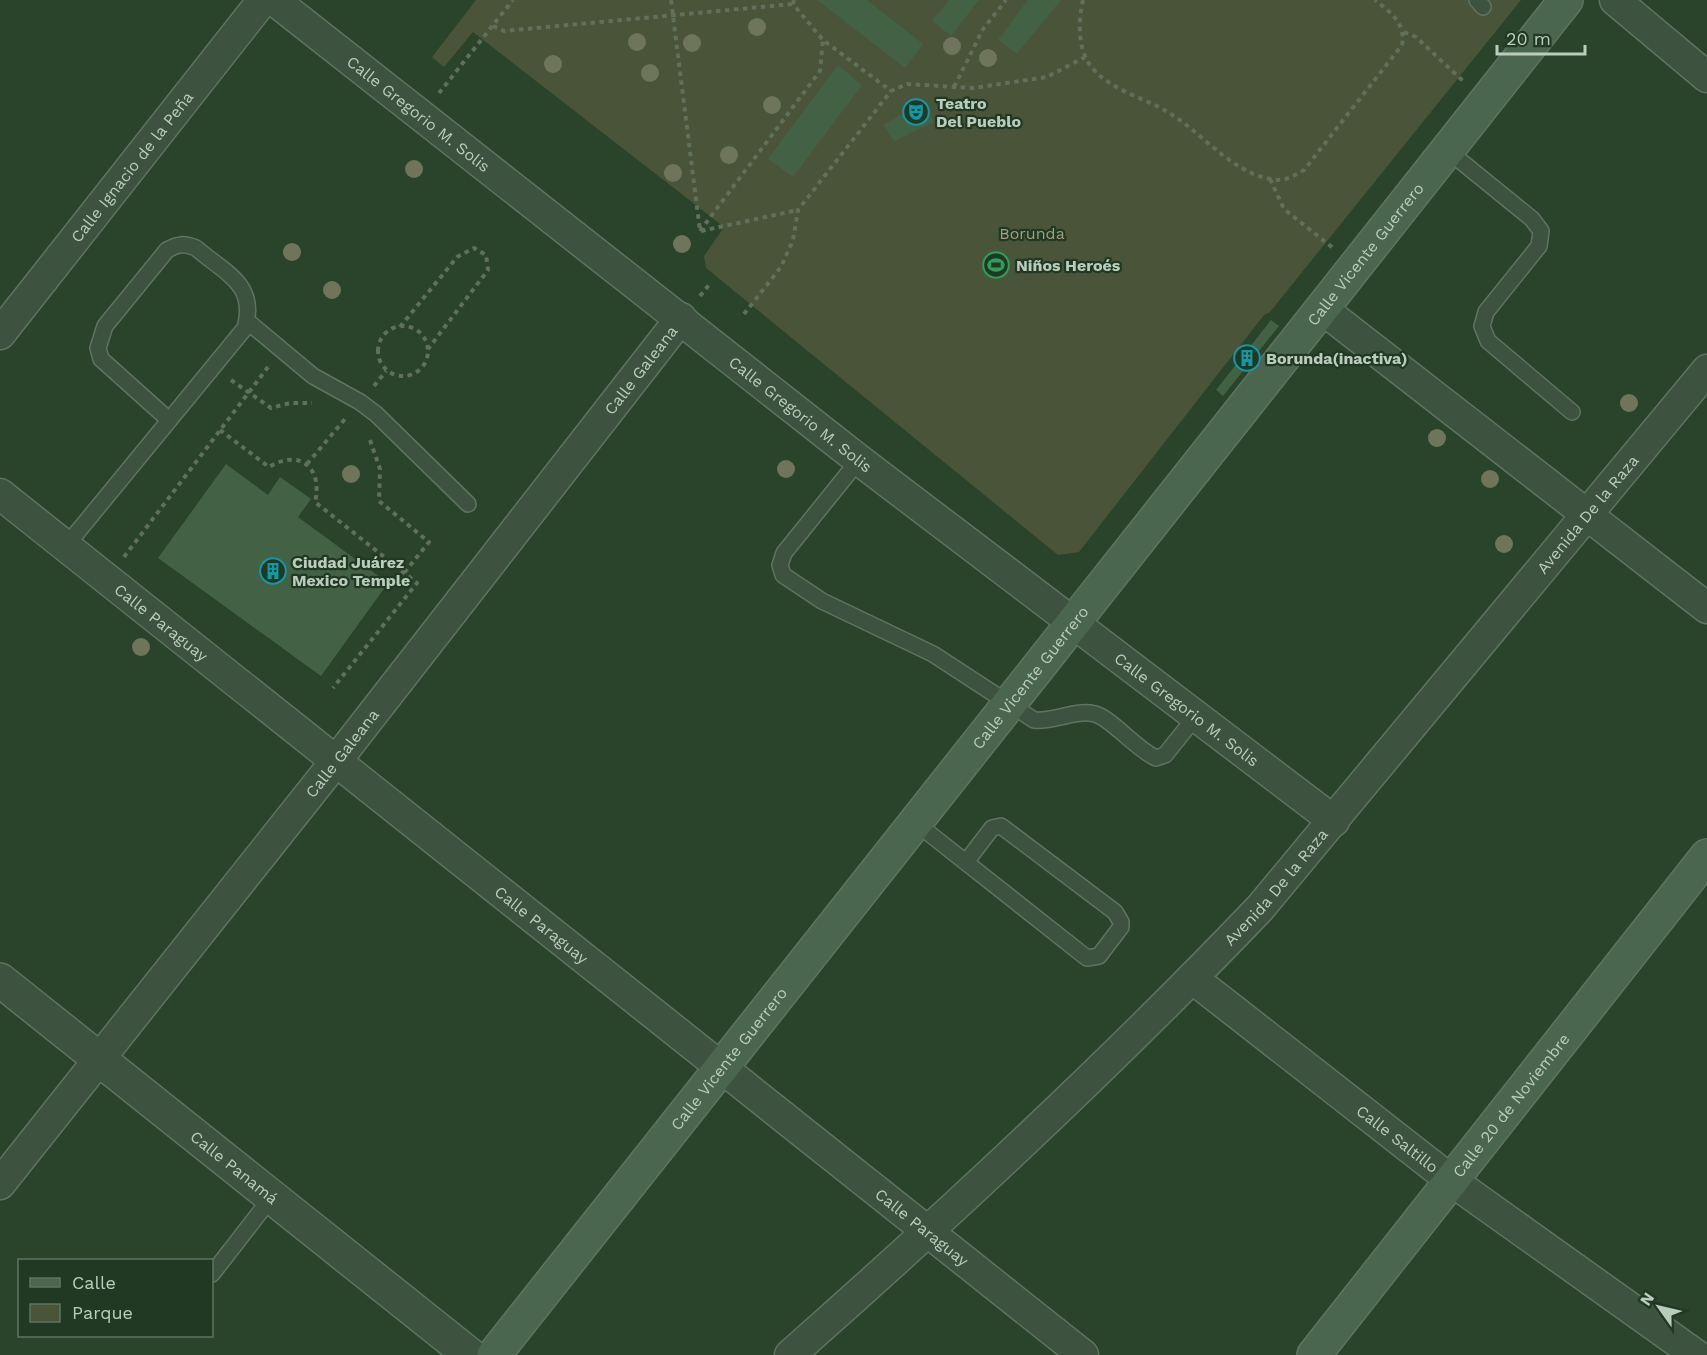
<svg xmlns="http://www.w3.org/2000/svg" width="1707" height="1355" font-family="'Work Sans',sans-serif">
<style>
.green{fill:#495439}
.building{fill:#436145}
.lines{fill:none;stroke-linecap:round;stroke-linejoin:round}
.service-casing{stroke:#5e7461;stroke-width:18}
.minor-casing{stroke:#5e7461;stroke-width:33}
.tertiary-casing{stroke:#5e7461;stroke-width:36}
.secondary-casing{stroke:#5e7461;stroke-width:36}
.path{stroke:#61705a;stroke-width:4;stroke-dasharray:4.5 4.5;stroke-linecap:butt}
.service{stroke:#3d533f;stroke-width:15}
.minor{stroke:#3d533f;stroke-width:30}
.tertiary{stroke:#3d533f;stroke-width:33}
.secondary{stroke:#4b664f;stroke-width:33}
.tree{fill:#6e755a}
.labels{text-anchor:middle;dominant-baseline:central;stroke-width:4.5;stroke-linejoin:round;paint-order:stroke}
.poi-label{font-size:16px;font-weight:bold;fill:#bacdbd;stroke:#213923;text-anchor:start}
.street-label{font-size:16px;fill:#bacdbd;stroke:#213923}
.park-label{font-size:16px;fill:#a79d80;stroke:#213923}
</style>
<rect width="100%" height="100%" fill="#29442b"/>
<path class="green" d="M476,0H1521L1270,312L1264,315L1079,552L1058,555L706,268L704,256L724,227L473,32L444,67L432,57Z"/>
<path class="building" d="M817,0H867L923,44L905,68Z
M949,0H979L951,36L932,21Z
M1028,0H1061L1017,54L998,40Z
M838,65L862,85L793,177L768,159Z
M922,103L934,122L894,141L883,125Z
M1271,320L1279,326L1223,396L1216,390Z
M226,464L268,495L280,477L311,499L298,517L388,583L321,676L158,558Z"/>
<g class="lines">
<g class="service-casing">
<path id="service" d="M1477,0L1483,7
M1447,150L1532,219L1541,231L1539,246L1486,312L1482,326L1488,341L1572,412
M247,321L313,376L360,402L376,414L468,504
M859,460L784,553L780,565L783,575L822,601L933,654L1034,720C1055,722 1075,709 1095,714C1111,718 1136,749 1156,758L1165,755L1197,715
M66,546L245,328C257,284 226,274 196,248C184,243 178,244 167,250L105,326L98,348L101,359L169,420
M916,823L1087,958L1099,956L1121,927V922L1115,912L1001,826L992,828L966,862
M212,1274L271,1198"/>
</g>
<g class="minor-casing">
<g id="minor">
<path id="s1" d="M274,0L859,460L1334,821"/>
<path d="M1615,0L1707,77"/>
<path d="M1321,308L1707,608"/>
<path id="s2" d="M0,334L263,0"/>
<path id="s3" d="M0,494L1083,1355"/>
<path id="s4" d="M1192,978L1452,1181L1696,1355"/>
<path id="s5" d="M0,1184L336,761L681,318"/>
<path id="s6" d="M790,1355C952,1212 1111,1064 1260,908L1707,370"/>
</g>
</g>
<g class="tertiary-casing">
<g id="tertiary">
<path id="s7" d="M0,980L470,1355"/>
</g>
</g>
<g class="secondary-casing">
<g id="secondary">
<path id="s8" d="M494,1355L1566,0"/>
<path id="s9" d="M1314,1355L1707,856"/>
</g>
</g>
<path class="path" d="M671,0L700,231
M794,0L793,4L823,40L891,91
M1083,0C1078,23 1077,52 1094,70C1112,90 1144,98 1166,111C1201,131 1229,171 1270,179C1283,182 1293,177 1304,170L1402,45C1406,23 1391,13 1375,0
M493,26L504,31L793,4
M1404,32L1416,37L1463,81
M954,87L983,29L1006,0
M439,93L513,0
M1270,179L1284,209L1333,248
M700,231L820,71L823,40
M701,231L798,210
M700,296L709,285
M744,314L781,267L793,240L798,210L891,91L907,84L973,88L1047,77L1085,57
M378 351a25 25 0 1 1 50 0a25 25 0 1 1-50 0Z
M400,327L457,257L474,248L486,255L488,270L428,349
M231,380L271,408L290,403H312
M374,386L386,371
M220,430L269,467C300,448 323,468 315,502L417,583L333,688
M370,440L380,469L379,501L429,542L404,573
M307,464L345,419
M124,557L268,367"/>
<use href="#service" class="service"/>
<use href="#minor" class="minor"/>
<use href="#tertiary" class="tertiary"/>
<use href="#secondary" class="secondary"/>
</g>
<g class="tree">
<circle cx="757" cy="27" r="9"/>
<circle cx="637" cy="42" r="9"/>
<circle cx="692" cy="43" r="9"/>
<circle cx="952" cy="46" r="9"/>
<circle cx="988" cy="58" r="9"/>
<circle cx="553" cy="64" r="9"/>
<circle cx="650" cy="73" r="9"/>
<circle cx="772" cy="105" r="9"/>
<circle cx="729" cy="155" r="9"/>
<circle cx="414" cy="169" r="9"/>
<circle cx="673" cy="173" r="9"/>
<circle cx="682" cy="244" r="9"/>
<circle cx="292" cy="252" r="9"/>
<circle cx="332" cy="290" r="9"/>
<circle cx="1629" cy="403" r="9"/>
<circle cx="1437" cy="438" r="9"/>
<circle cx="786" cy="469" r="9"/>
<circle cx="351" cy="474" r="9"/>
<circle cx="1490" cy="479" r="9"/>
<circle cx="1504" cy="544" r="9"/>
<circle cx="141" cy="647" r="9"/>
</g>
<defs>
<g id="theatre-ring" transform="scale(1.35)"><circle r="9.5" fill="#213923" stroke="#0f9aa8" stroke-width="1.5"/><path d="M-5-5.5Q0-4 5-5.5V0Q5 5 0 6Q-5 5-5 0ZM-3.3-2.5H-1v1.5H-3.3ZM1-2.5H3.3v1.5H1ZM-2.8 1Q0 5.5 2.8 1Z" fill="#0f9aa8"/></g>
<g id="stadium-ring" transform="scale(1.35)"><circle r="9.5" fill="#213923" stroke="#2e9e5b" stroke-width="1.5"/><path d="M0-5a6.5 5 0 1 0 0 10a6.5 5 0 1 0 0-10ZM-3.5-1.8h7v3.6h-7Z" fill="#2e9e5b"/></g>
<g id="building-ring" transform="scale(1.35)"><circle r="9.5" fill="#213923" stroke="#0f9aa8" stroke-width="1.5"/><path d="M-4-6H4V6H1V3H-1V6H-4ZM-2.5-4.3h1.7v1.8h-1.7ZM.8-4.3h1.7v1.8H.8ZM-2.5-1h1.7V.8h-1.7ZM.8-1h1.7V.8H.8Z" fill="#0f9aa8"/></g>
</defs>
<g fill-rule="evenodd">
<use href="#theatre-ring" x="916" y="112"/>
<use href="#stadium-ring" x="996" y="265"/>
<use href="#building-ring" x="1247" y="358"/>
<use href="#building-ring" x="273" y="571"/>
</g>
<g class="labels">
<g class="poi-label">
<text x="936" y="103">Teatro<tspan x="936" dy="18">Del Pueblo</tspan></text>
<text x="1016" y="265">Niños Heroés</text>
<text x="1266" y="358">Borunda(inactiva)</text>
<text x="292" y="562">Ciudad Juárez<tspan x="292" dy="18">Mexico Temple</tspan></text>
</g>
<g class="street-label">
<text stroke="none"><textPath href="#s1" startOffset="184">Calle Gregorio M. Solis</textPath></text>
<text stroke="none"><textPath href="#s2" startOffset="213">Calle Ignacio de la Peña</textPath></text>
<text stroke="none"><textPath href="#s8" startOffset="1404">Calle Vicente Guerrero</textPath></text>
<text stroke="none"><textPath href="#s5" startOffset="1036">Calle Galeana</textPath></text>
<text stroke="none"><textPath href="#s1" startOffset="670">Calle Gregorio M. Solis</textPath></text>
<text stroke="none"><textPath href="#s6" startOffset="1161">Avenida De la Raza</textPath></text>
<text stroke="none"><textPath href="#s3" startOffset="206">Calle Paraguay</textPath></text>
<text stroke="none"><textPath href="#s8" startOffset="864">Calle Vicente Guerrero</textPath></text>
<text stroke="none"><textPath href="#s1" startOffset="1156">Calle Gregorio M. Solis</textPath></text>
<text stroke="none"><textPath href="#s5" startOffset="550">Calle Galeana</textPath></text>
<text stroke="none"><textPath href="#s6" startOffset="675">Avenida De la Raza</textPath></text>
<text stroke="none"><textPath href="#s3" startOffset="692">Calle Paraguay</textPath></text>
<text stroke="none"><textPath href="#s8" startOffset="378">Calle Vicente Guerrero</textPath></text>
<text stroke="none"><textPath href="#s9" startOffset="318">Calle 20 de Noviembre</textPath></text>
<text stroke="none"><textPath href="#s4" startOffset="261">Calle Saltillo</textPath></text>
<text stroke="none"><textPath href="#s7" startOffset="300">Calle Panamá</textPath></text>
<text stroke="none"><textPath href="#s3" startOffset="1178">Calle Paraguay</textPath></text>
</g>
<g class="park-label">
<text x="1032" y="233">Borunda</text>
</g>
</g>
<rect x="18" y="1259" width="195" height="78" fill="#213923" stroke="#5e7461" stroke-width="1.5"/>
<rect x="30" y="1278" width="30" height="9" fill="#4b664f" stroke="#5e7461" stroke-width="1.5"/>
<text x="72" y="1289" font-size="18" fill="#bacdbd">Calle</text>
<rect x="30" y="1304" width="30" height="18" fill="#495439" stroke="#5e7461" stroke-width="1.5"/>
<text x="72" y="1319" font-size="18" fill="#bacdbd">Parque</text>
<g transform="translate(1659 1307) rotate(304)" stroke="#213923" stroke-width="4.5" paint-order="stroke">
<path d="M0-4.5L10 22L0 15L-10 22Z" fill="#bacdbd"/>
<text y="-9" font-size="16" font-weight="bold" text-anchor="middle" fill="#bacdbd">N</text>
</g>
<path d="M1497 45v9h88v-9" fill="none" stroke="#bacdbd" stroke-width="3"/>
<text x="1506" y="45" font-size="18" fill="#bacdbd" stroke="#213923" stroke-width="4.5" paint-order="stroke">20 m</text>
</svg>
